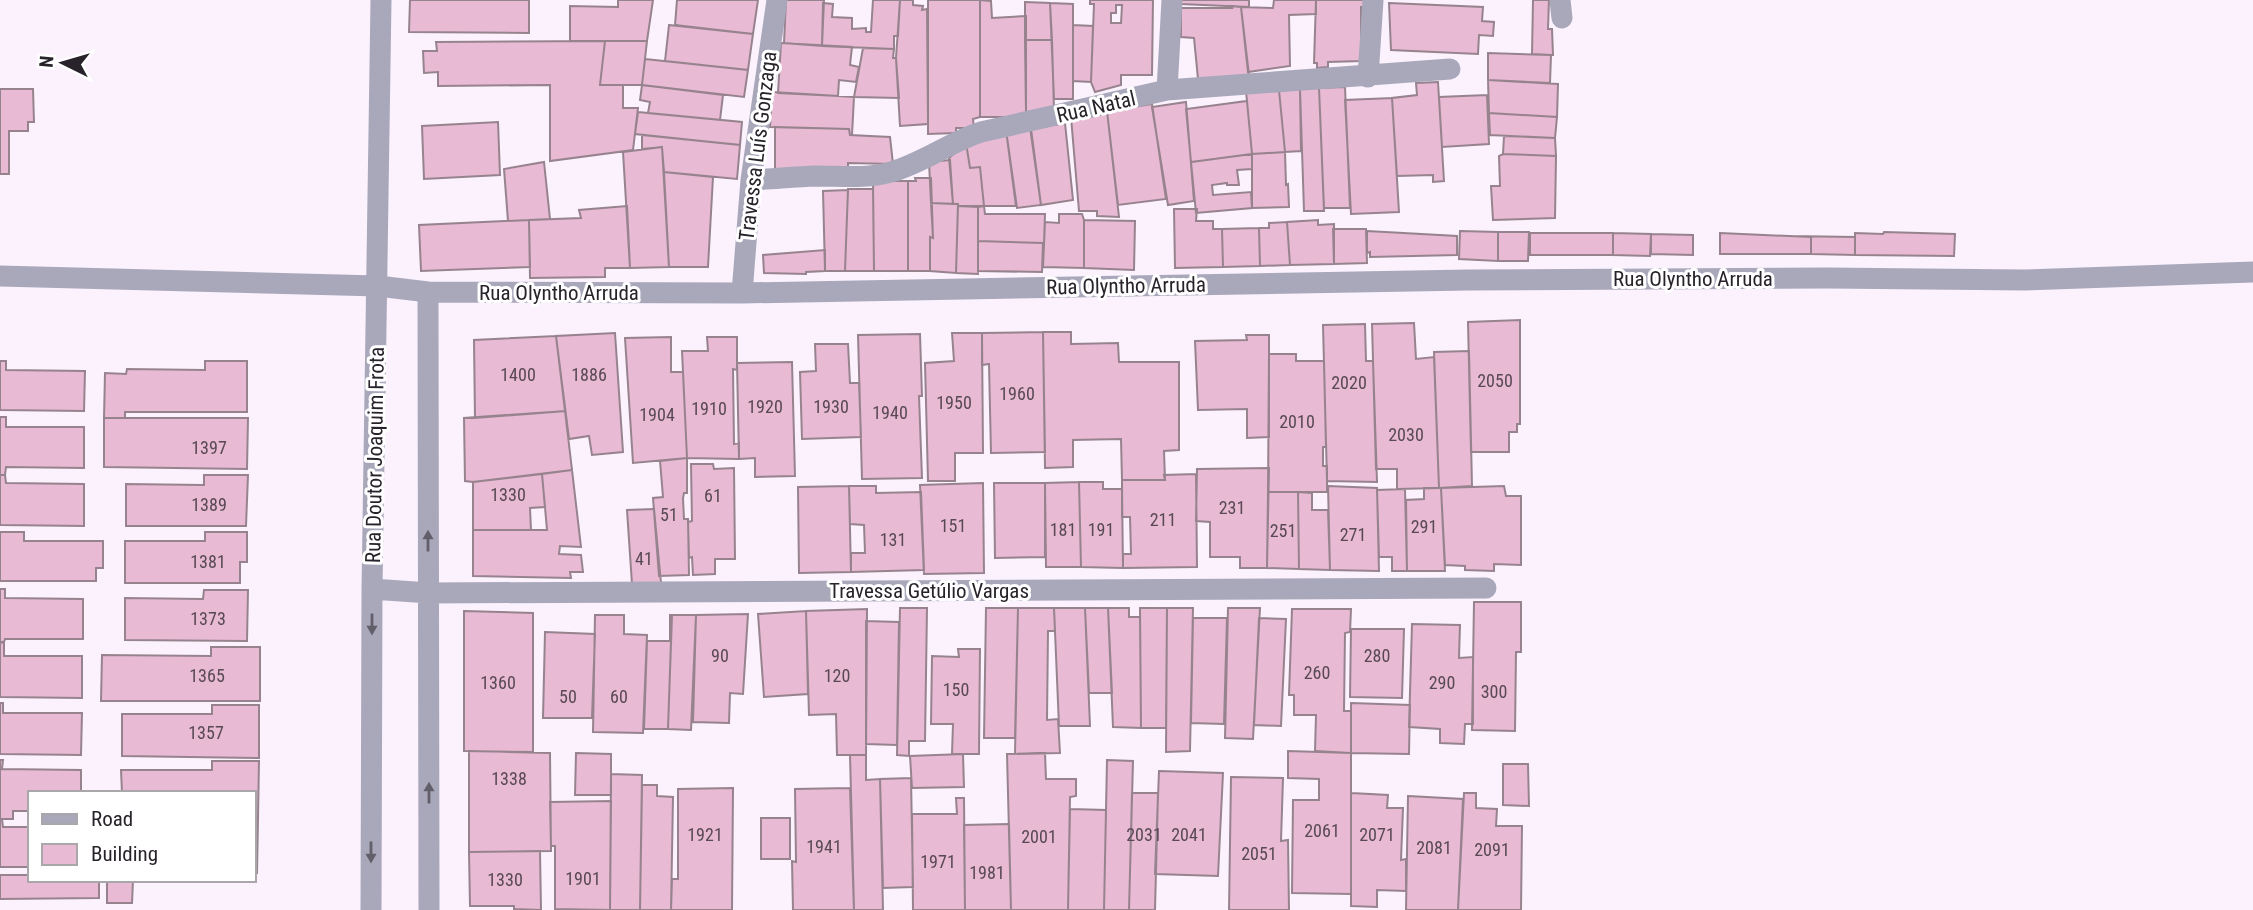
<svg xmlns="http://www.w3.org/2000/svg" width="2253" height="910" font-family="'Roboto Condensed',sans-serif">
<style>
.building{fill:#e8bad4;stroke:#97838e;stroke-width:2;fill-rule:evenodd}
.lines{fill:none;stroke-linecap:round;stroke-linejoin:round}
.minor{stroke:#a9a8bb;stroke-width:21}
.oneway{fill:#625f6b}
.labels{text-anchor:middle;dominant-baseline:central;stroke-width:6;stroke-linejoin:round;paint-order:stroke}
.number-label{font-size:18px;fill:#584954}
.street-label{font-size:21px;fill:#28232a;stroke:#fff}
</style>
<rect width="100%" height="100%" fill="#fbf2fe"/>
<path class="building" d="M410,0H529V33L409,32Z
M618,0H653L647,41H570V6L618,7Z
M677,0H758L753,34L675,25Z
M786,0H824L822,46L784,43Z
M873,0H900L898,36H894V49L822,46L823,3L833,4L832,17L852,18V29L866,28V32H871Z
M900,0H913V5L923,6L922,10L927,9L928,124L900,126L896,58Z
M928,0H980V117L973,119L974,128H956V133L928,134Z
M980,0L991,1L992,18L1026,16V117H980Z
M1090,0H1153L1152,75H1121V85L1095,92L1091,82L1094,4H1090ZM1116,5H1122L1121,23H1111V13H1116Z
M1181,0H1249V7L1181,4Z
M1274,0H1316V14L1289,15L1290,66L1248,72L1241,7L1273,8Z
M1316,0H1366V7H1361V61L1328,62V67L1317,68V63H1314Z
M1533,0H1549L1548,29H1552L1553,55H1551L1532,54Z
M1025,2L1050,3L1052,40H1025Z
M1050,3L1073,4V99H1054Z
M1389,3L1483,7L1482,21L1494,22L1493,36L1479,35L1478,54L1391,50Z
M1231,6L1241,7L1249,75L1198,79L1194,38L1181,37V8H1232Z
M669,25L753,34L748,70L665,61Z
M1073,25L1093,26L1091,82L1073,81Z
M1025,40H1052L1054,111L1026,112Z
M605,41H647L642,85H600Z
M605,41L600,85H623V108H638L633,150L550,161V85L438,86V72L424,73L423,51H437L436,42Z
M781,43L852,47L850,65L859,67L856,82L839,80L838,96L778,93Z
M863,48L894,49L893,58H896L899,98L854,97Z
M1488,53L1551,55L1550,83L1488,80Z
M645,59L748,70L744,97L642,85Z
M1488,80L1558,84L1557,117L1489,113Z
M1438,82L1444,181L1433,182V175L1397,176L1392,98L1417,95L1416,83Z
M642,85L723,95L720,120L648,113L650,102L640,100Z
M1345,87L1350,208H1324L1319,88Z
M1319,88L1324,211H1304L1300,89Z
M0,89H33L34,122H28V131H9V174H0Z
M1279,90L1285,152L1252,154L1246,91Z
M1279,90H1300L1301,151L1285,152Z
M772,92L854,97L852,135H850L849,129L770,127Z
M1487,95L1489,144L1442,147L1439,97Z
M1392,98L1399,212L1351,214L1345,100Z
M1247,101L1252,154L1191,162L1186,109Z
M1186,102L1194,201L1168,205L1152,107Z
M1152,104L1166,199L1118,205L1107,111Z
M1107,111L1119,217L1097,216V211H1079L1071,117Z
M638,112L742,122L740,145L635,134Z
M1489,113L1557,117L1555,138L1490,135Z
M498,122L500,175L424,179L422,126Z
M1065,123L1073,200L1041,205L1031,129Z
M775,127L849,129L850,135L890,137L893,164L848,163V171L775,169Z
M1030,127L1041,205L1017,208L1006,130Z
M1006,130L1016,206H984L980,167L970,168L966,143Z
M642,135L740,145L737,179L664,172L662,147L642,149Z
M1504,136L1555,138L1556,156L1503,154Z
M966,143L970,168L980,167L984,206H958V204H953L949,158Z
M662,147L669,267L630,268L623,152Z
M1285,152L1286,185L1288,184L1289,207L1252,208V154Z
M1252,154V169L1237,170L1239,185H1227V183L1212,185L1213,195L1251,192L1252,208L1196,213L1191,162Z
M1503,154L1556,156L1555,218L1493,220L1491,186H1500L1499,156Z
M950,160L953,204L931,203L929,162Z
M544,162L550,219L508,221L504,169Z
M664,172L713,177L708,267H669Z
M915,178H931L933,238L930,237V271H908V181H916Z
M887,181H908V271H874L873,183Z
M848,189H873L874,271H845Z
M848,190L845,271H825L823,191Z
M931,203L958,204L956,273L930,271V237L933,238Z
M627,206L630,268H605V277L530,278L529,220L581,218L579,210Z
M958,206L978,207V274L956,273Z
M984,206L985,214H1045L1044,243L978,241V207Z
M1174,209H1197L1196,221H1213V229H1222L1223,267L1175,268Z
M1059,214H1082L1084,220V268L1043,267L1045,222L1059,223Z
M529,220L530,267L421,271L419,225Z
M1084,220L1135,221L1134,270L1084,268Z
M1318,220V225L1334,224V264L1290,265L1287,222Z
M1287,222L1290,265L1260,266L1259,228H1269V223Z
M1259,228L1260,266L1223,267L1222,229Z
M1333,229H1366L1367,263L1334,264Z
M1367,231L1457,236V255L1370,257V252L1367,253Z
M1460,231L1498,232V261L1459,259Z
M1498,232H1529L1528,261H1498Z
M1884,232L1955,234L1954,256L1855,255V233L1883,234Z
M1530,233H1613V255H1530Z
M1613,233L1651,234L1650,256L1613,255Z
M1720,233L1811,237V254H1720Z
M1651,234L1693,235V255L1651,254Z
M1789,236L1855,237V255L1811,254V237Z
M978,241L1043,243L1042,272L978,271Z
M825,250V271L806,272V274L764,273L763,255Z
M1520,320V424H1517V432H1509V452H1471L1468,322Z
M1414,323L1416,359L1434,357L1439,488L1397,489V469H1376L1372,324Z
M1365,324L1366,361H1373L1377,482L1327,481L1323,325Z
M1043,332H1071V344L1118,343L1119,362H1179V450L1164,451L1165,480H1122L1121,439L1073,440V467L1045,468Z
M1043,332L1045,452L991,453L989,364L982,365V333Z
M615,333L623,452L592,455L589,436L569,439L556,336Z
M952,333H982L983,453H955V481H928L925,363L954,361Z
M920,334L922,396H919L922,478L862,479L858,335Z
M1246,335H1269V437L1247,438V409L1198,410L1195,341L1247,340Z
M556,336L565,411L475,418L474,340Z
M671,337V372H683L687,458L633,463L625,338Z
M707,337H737V370L733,369L734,444L739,443V459L687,458L682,351H708Z
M815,344H848L850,383H859L861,437L802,439L800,372L816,371Z
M1469,351L1472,486L1439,488L1434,352Z
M1269,354H1296V361H1324L1326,447H1323V466H1327V492H1268Z
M0,361H6V370L85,371L84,411L0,410Z
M205,361H247V412H125V418H104L105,373L126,374L127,369L205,370Z
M792,362L795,476L755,477V458L739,459L737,363Z
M565,411L572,470L473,482L465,481L464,418Z
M0,417H6V427H84V468L6,467L5,475H0Z
M104,418H248L247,469L104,467Z
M687,458V493H684L683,498L684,519H688L689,575L659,576L653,498L663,497L660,461Z
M691,464H713L714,469L734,468L735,559H715V574L693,575L692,557L689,558L688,522L692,521Z
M1269,468L1267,568H1240V557H1210V522L1196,521L1197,469Z
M572,470L581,547L560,546L559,554L581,555L583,572H570L571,578L473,576V530H547L542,474Z
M542,474L545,507L530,508L531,530H473V482Z
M1196,474L1197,567L1123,568V554H1131L1130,517H1122V480H1165L1164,475Z
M0,475H5L6,483L84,484V526L0,525Z
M204,475H248L246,526H126V484L204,485Z
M1079,482H1103V489H1122L1123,568L1081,567Z
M1079,482L1081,567H1046L1045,483Z
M983,483L984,573L924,574L920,485Z
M994,483H1045V557L995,558Z
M849,486L851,572L799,573L798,487Z
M849,486H876V493L921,492L924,570L851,572V553H865L864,525L850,524Z
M1328,486L1377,488L1379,571L1330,570Z
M1504,486L1506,496H1521V565L1494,564V571L1465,570V566L1445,565L1441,488Z
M1424,488H1441L1445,571H1407L1406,500L1424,499Z
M1405,489L1407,571H1392V557H1379L1377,490Z
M1268,492H1298L1299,569L1267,568Z
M1298,492L1312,493V510H1328L1330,570L1299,569Z
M654,509L661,583L632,584L627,510Z
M0,532H24V541H103V568H96V581H0Z
M205,532H247V562H240V583H125V541H205Z
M0,589H5V598L83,599V639H5L4,642H0Z
M204,590H248L247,641L125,640V598L203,599Z
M1474,602H1521V652H1516L1515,731L1472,730Z
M900,608H927L925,741H909V756L897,755Z
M986,608H1018L1015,738H984Z
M1018,608H1054L1055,631H1048L1047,720L1058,719L1060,753L1015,754Z
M1054,608H1085L1090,726H1059Z
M1085,608H1108L1112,693H1089Z
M1108,608H1129V617H1140L1141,728L1113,727Z
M1140,608H1167L1166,728H1141Z
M1167,608H1193L1190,751L1166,752Z
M1228,608H1260L1253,739L1225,738Z
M867,609L866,755H837L836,714L809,715L806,611Z
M1292,609H1351L1350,632L1345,633L1344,711H1351V753L1315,751L1316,715H1294V695H1289Z
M464,611L533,613V752L464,751Z
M806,611L808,694L764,697L758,614Z
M748,614L743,694L730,693L729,723L693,722L696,615Z
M595,615H624V634L647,635L643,733L593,732Z
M670,615H672L671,641L668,729H644L647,641H670Z
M672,615H696L691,730L668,729Z
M1193,618H1227L1224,724L1191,723Z
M1259,618L1286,619L1281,726L1254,725Z
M866,621L899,622L897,745L866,744Z
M1412,624L1460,625L1459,658L1473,657V724H1465L1464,744L1440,743V729L1409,727Z
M1351,629H1404L1402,698L1350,697Z
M545,632L595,634L592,718H543Z
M4,642V656H82V698L0,697V643Z
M211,647H260V701H101L102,655L211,656Z
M958,649H980L979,754H952L953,724H931L932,656L959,657Z
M0,703H3V713H82L81,755L0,754Z
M1351,703L1410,705L1409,754L1351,753Z
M212,705H259V758L122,756V714H212Z
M469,751L550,753L551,851L469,852Z
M1288,751L1351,753V894L1292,893L1293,800H1319V779L1288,778Z
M576,753L611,754V795H575Z
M1045,753L1046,779H1076V796L1070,797L1068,910H1011L1007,754Z
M963,754L964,787L912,788L910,756Z
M850,755H866V780L880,779L883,910H854Z
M0,760H3L2,769L81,770V793H30V811H13V819H0Z
M1107,760L1133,761L1129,910H1104Z
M212,761H259L258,818H254V793H122L121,770H212Z
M1503,764H1528L1529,806L1503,805Z
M1159,771L1223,773L1218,876L1155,874Z
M611,774L642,775L640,910H610Z
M1231,777L1283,778L1281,841L1288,840L1289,910H1229Z
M911,778L913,887L883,888L880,779Z
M642,785H657V796L673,797L671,910H640Z
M733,788L732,910H671L672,879H678V789Z
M850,788L854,910H793L792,861L796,862L795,789Z
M1132,793H1158L1155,910H1129Z
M1351,793L1388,795L1387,808H1403L1401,860L1406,859V891L1377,890V907L1351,906Z
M1464,793H1476V808L1497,809L1496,826H1522L1521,910H1458Z
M1408,796L1463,799L1458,910H1406Z
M956,798H964L965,910H913L912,814H957Z
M611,801L610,910L555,909V846H551L550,802Z
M1070,809L1106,810L1104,910H1068Z
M254,818H258L257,873H254Z
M761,818H790V859H761Z
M0,819H2L3,827H30V867H0Z
M1009,824L1011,910H965L964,825Z
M540,851L541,910L514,909V906H470L469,852Z
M0,875H30V880H99V898L0,899Z
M107,880H133L132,903H107Z"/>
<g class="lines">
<path class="minor" d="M1560,0L1562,18
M1368,77L1373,0
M1167,90L1172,0
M751,180C772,179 794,177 816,176C841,176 867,179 891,172C923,163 950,142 981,132L1167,90L1450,69
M0,276L378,286L428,292L742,293L1469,280L1828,278L2024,280L2253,272
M428,292L429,910
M742,293L751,180L777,0
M372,589L429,593L1486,588
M371,910L372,589L381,0"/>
</g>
<defs><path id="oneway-solid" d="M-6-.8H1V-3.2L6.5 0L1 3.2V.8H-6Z" transform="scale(1.75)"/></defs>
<g class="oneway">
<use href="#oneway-solid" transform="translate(428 541) rotate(-90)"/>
<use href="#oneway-solid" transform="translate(372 624) rotate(90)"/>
<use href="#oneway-solid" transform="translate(429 793) rotate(-90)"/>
<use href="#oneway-solid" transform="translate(371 852) rotate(90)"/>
</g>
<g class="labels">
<g class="number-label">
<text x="518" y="374">1400</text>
<text x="589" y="374">1886</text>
<text x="1495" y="380">2050</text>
<text x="1349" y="382">2020</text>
<text x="1017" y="393">1960</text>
<text x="954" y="402">1950</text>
<text x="765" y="406">1920</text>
<text x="831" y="406">1930</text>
<text x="709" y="408">1910</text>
<text x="890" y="412">1940</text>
<text x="657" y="414">1904</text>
<text x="1297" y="421">2010</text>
<text x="1406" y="434">2030</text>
<text x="209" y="447">1397</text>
<text x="508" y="494">1330</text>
<text x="713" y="495">61</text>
<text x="209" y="504">1389</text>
<text x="1232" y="507">231</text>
<text x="669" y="514">51</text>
<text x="1163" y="519">211</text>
<text x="953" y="525">151</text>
<text x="1424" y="526">291</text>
<text x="1063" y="529">181</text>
<text x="1101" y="529">191</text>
<text x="1283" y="530">251</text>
<text x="1353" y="534">271</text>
<text x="893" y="539">131</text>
<text x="644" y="558">41</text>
<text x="208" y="561">1381</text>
<text x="208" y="618">1373</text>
<text x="720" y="655">90</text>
<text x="1377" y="655">280</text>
<text x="1317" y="672">260</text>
<text x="207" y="675">1365</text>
<text x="837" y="675">120</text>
<text x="498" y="682">1360</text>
<text x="1442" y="682">290</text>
<text x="956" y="689">150</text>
<text x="1494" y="691">300</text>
<text x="568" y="696">50</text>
<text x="619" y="696">60</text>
<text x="206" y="732">1357</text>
<text x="509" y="778">1338</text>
<text x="1322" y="830">2061</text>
<text x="705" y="834">1921</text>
<text x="1144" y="834">2031</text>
<text x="1189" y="834">2041</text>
<text x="1377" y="834">2071</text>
<text x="1039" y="836">2001</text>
<text x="824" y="846">1941</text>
<text x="1434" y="847">2081</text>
<text x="1492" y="849">2091</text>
<text x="1259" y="853">2051</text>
<text x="938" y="861">1971</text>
<text x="987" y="872">1981</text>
<text x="583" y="878">1901</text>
<text x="505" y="879">1330</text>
</g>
<g class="street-label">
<text transform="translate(1096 107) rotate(-13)">Rua Natal</text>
<text transform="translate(758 146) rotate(-83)">Travessa Luís Gonzaga</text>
<text x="1693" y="279">Rua Olyntho Arruda</text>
<text transform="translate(1126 286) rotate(-1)">Rua Olyntho Arruda</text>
<text x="559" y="293">Rua Olyntho Arruda</text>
<text transform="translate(375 455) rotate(-89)">Rua Doutor Joaquim Frota</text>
<text x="929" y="591">Travessa Getúlio Vargas</text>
</g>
</g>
<rect x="28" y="791" width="228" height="91" fill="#ffffff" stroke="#a9a7aa" stroke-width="2"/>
<rect x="42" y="814" width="35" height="10" fill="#a9a8bb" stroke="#a9a7aa" stroke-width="2"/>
<text x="91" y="826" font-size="21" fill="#28232a">Road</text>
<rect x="42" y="844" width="35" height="21" fill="#e8bad4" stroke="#a9a7aa" stroke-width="2"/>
<text x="91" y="861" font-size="21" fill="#28232a">Building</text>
<g transform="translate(63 63) rotate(275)" stroke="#ffffff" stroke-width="5" paint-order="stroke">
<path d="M0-5L12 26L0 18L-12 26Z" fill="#28232a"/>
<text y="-10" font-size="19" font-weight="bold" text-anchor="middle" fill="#28232a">N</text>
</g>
</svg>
